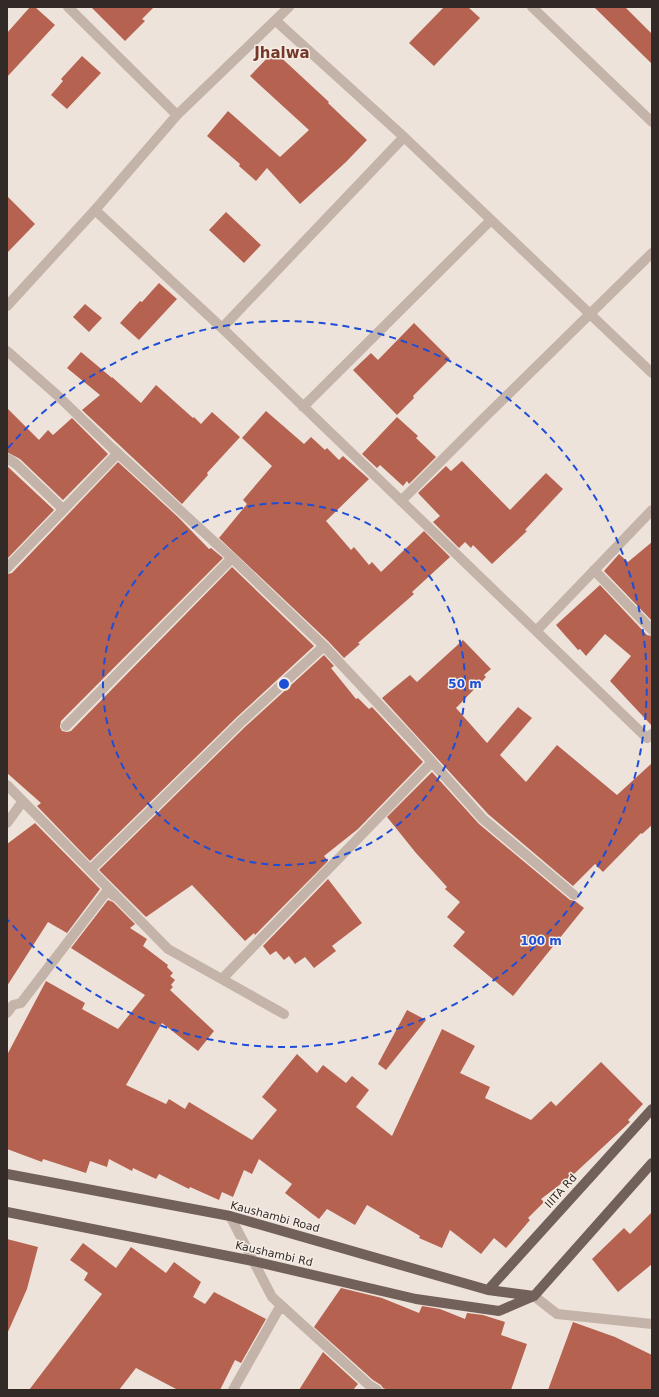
<svg xmlns="http://www.w3.org/2000/svg" width="659" height="1397" font-family="'DejaVu Sans',sans-serif">
<style>
.building{fill:#b56251}
.lines{fill:none;stroke-linecap:round;stroke-linejoin:round}
.minor{stroke:#c4b3a8;stroke-width:10}
.major{stroke:#72615a;stroke-width:10}
.ring{fill:none;stroke:#1d4ed8;stroke-width:2;stroke-dasharray:7 5}
.labels{text-anchor:middle;dominant-baseline:central;stroke-width:3;stroke-linejoin:round;paint-order:stroke}
.street-label{font-size:11px;fill:#322a27;stroke:#f6eee6}
.district-label{font-size:15px;font-weight:bold;fill:#76372b;stroke:#f6eee6}
.centre{fill:#1d4ed8;stroke:#f6eee6;stroke-width:2}
.ring-label{font-size:12px;text-anchor:middle;font-weight:bold;fill:#1d4ed8;stroke:#f6eee6;stroke-width:3;stroke-linejoin:round;paint-order:stroke}
</style>
<rect width="100%" height="100%" fill="#eee3db"/>
<path class="building" d="M30,7H35L55,25L7,77V33Z
M91,7H154L142,19L145,21L125,41Z
M444,7H468L480,18L434,66L409,43Z
M594,7H625L652,34V64Z
M274,51L329,102L328,103L367,140L346,162L300,204L267,168L256,181L239,166L240,164L207,136L228,111L280,157L309,130L250,76Z
M82,56L101,73L67,109L51,95L63,81L61,79Z
M7,196L35,224L7,253Z
M226,212L261,245L244,263L209,230Z
M159,283L177,299L139,340L120,323L140,301L142,302Z
M85,304L102,318L89,332L73,317Z
M414,323L450,359L413,396L414,398L397,415L353,370L371,353L378,360Z
M81,352L112,378V377L141,403L156,385L193,418L194,417L201,424L212,412L240,437L207,473L208,475L182,504L82,410L100,395L67,368Z
M7,408L39,440L48,430L53,435L72,418L108,454L63,500L20,459L7,452Z
M266,411L304,444L311,437L325,450L327,448L339,460L343,456L369,479L326,521L351,550L354,547L369,565L372,562L381,572L424,531L450,557L412,592L414,594L358,643L360,644L344,658L328,641L219,538L247,504L243,500L272,466L242,438Z
M397,417L418,436L416,438L436,457L409,484L407,481L403,486L380,465L377,468L362,454Z
M462,461L510,510L546,473L563,489L525,530L527,531L492,564L473,545L471,548L465,542L459,548L433,522L440,516L418,493L446,466L451,471Z
M118,462L179,518L209,549L211,548L223,558L61,721L60,727L62,731L67,732L71,731L232,567L314,646L238,716L90,861L37,806L41,803L7,773V574L12,573Z
M7,466L54,510L7,559Z
M652,542V621L604,571L619,554L628,562Z
M600,585L647,635L652,636V726L610,681L631,656L605,634L586,656L580,649L578,650L556,625Z
M463,640L491,669L484,675L486,677L456,708L487,743L518,707L532,718L500,755L526,782L557,745L617,795L652,763V825L642,834L641,833L603,872L595,864L573,886L488,814L382,698L410,675L417,682Z
M324,655L334,666L331,668L356,699L358,698L369,709L372,707L423,762L358,829L324,856L328,861L255,935L254,933L245,941L192,885L146,917L99,870L246,726Z
M432,772L479,824L570,900L575,901L584,908L513,996L453,946L465,932L447,917L460,902L445,889L447,887L416,853L387,817Z
M35,823L100,889L67,933L48,922L7,986V844Z
M328,879L362,923L332,946L336,951L314,968L305,957L295,964L289,956L284,960L276,951L270,955L263,946Z
M108,900L113,902L135,924L130,928L147,939L143,946L168,965L167,967L173,973L170,976L175,980L171,985L173,987L170,990L214,1031L198,1051L162,1023L126,1085L166,1104L169,1099L185,1109L189,1102L252,1140L277,1110L262,1097L297,1054L317,1073L323,1065L346,1083L352,1076L369,1090L356,1107L392,1136L442,1029L475,1046L460,1073L490,1087L485,1098L531,1120L551,1101L556,1106L601,1062L643,1104L628,1120L630,1122L575,1173L541,1199L544,1202L528,1218L530,1220L506,1248L494,1238L481,1254L450,1230L442,1248L419,1238L420,1236L367,1205L355,1225L327,1209L319,1219L285,1193L292,1184L259,1159L252,1174L244,1170L233,1197L222,1192L219,1200L190,1187L189,1189L159,1174L156,1179L133,1168L132,1171L109,1159L107,1167L90,1161L86,1173L43,1159L42,1162L7,1149V1055L46,981L85,1003L82,1009L118,1029L145,995L71,948Z
M407,1010L426,1020L386,1070L378,1064Z
M652,1212V1264L618,1292L592,1259L624,1228L630,1234Z
M7,1239L38,1247L27,1289L7,1334Z
M83,1243L116,1268L131,1247L166,1273L174,1262L201,1282L193,1297L205,1304L214,1292L266,1319L241,1363L235,1360L220,1390H178L136,1368L119,1390H29L102,1294L84,1280L88,1273L70,1260Z
M341,1288L382,1298L419,1313L422,1306L440,1309L465,1319L467,1313L483,1315L505,1322L501,1335L527,1344L511,1390H388L383,1388L381,1385L373,1380L314,1327Z
M573,1322L615,1337L652,1355V1390H548Z
M323,1352L358,1384L353,1390H299Z"/>
<g class="lines">
<path class="minor" d="M68,7L177,115
M532,7L652,122
M276,21L404,137L652,373
M95,210L222,328L647,738L652,734
M7,306L95,210L177,115L289,7
M222,328L404,137
M7,351L57,395L112,448L232,558L324,646L414,742L483,819L574,895
M303,407L491,220
M7,458L16,464L63,509
M401,501L486,416L652,253
M7,568L118,453
M594,570L652,630
M536,631L652,510
M66,726L232,558
M7,785L168,949L284,1014
M7,823L23,801
M90,870L242,721L324,646
M222,979L432,762
M7,1013L13,1005L21,1003L107,891L114,896
M230,1216L272,1297L369,1385L377,1390
M534,1296L557,1314L652,1324
M233,1390L281,1305"/>
<path class="major" d="M7,1174L230,1216L488,1290L534,1296
M7,1212L253,1261L416,1299L499,1311L534,1296L652,1163
M488,1290L652,1109"/>
</g>
<g class="ring">
<circle cx="284" cy="684" r="181"/>
<path d="M8 448A363 363 0 1 1 8 920"/>
</g>
<g class="labels">
<g class="street-label">
<text transform="translate(561 1191) rotate(-48)">IIITA Rd</text>
<text transform="translate(275 1217) rotate(15)">Kaushambi Road</text>
<text transform="translate(274 1254) rotate(13)">Kaushambi Rd</text>
</g>
<g class="district-label">
<text x="282" y="53">Jhalwa</text>
</g>
</g>
<circle cx="284" cy="684" r="6" class="centre"/>
<g class="ring-label">
<text x="465" y="688">50 m</text>
<text x="541" y="945">100 m</text>
</g>
<rect width="659" height="1397" fill="none" stroke="#322a27" stroke-width="16"/>
</svg>
